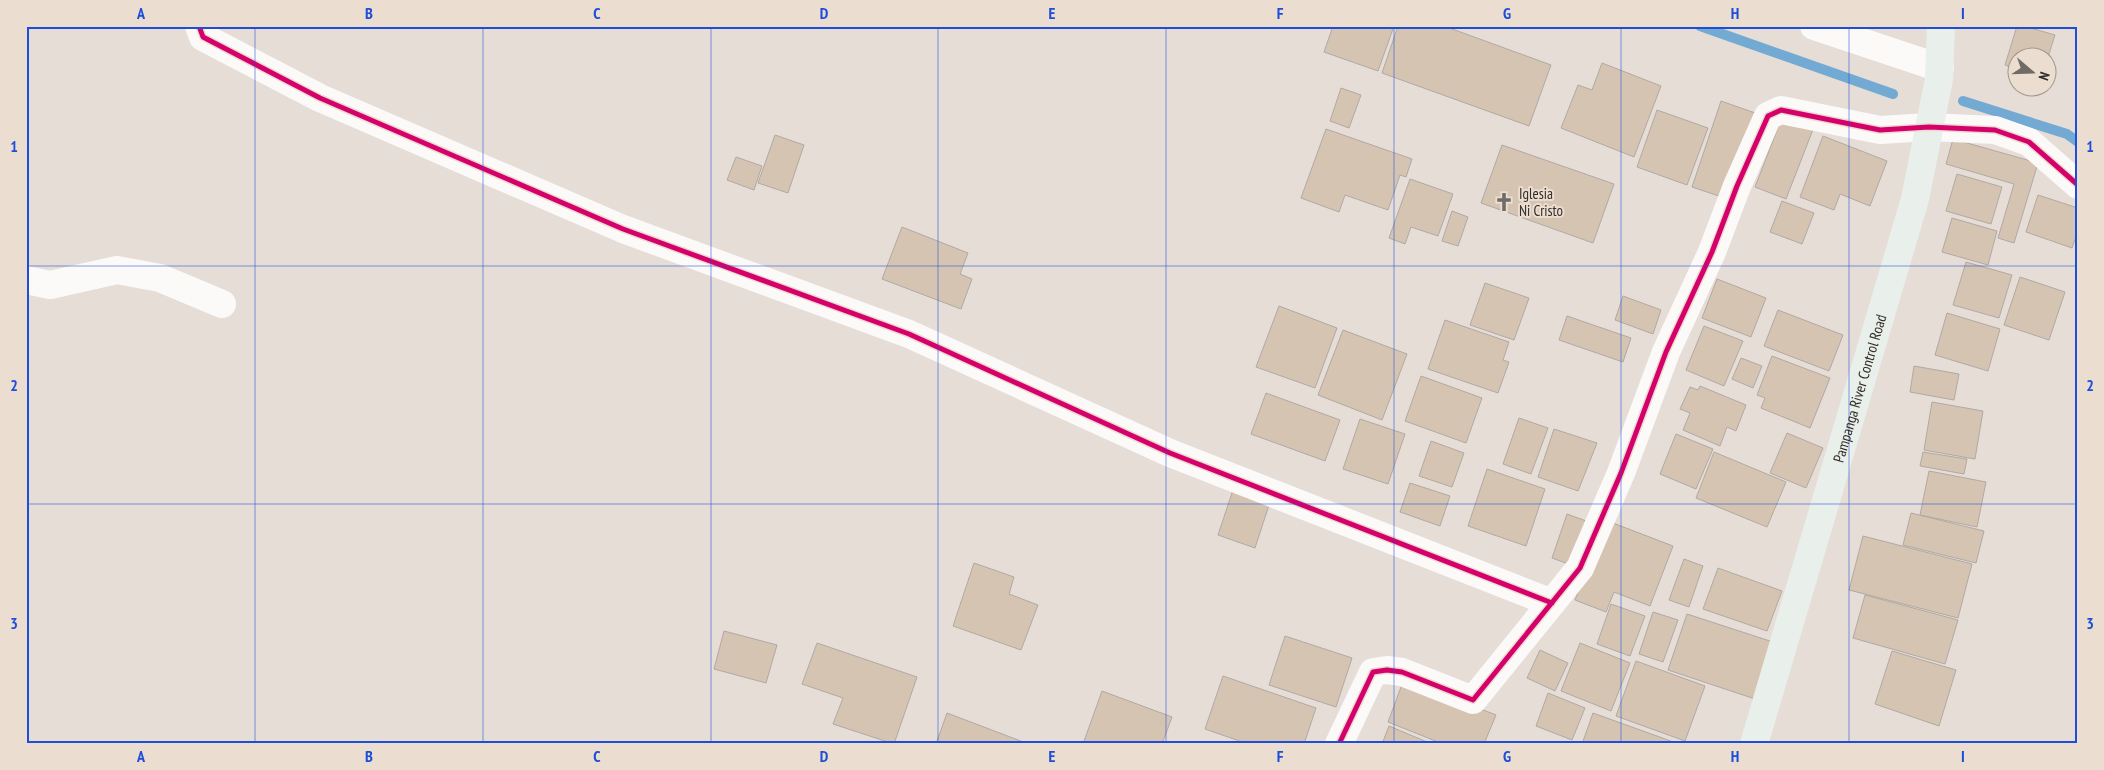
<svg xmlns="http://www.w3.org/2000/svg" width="2104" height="770" font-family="'PT Sans Narrow',sans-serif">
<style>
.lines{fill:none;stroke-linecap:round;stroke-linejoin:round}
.stream{stroke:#72aad3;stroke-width:10}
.building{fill:#d5c4b2;stroke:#b0a9a4}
.minor{stroke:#fbfaf9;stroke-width:28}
.major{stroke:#e9efea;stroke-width:28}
.cycleway-casing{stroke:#ebddd0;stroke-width:8}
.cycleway{stroke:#d6006c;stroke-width:5}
.grid{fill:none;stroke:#1d4ed8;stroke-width:1;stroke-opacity:0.55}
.labels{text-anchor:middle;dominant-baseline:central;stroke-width:4;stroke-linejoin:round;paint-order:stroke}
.poi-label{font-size:15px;fill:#332e29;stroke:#ebddd0;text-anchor:start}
.street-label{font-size:15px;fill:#332e29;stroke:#ebddd0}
.neatline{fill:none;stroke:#1d4ed8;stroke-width:2}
.grid-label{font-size:16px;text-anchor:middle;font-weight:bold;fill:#1d4ed8}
</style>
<rect width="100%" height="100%" fill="#e5ddd6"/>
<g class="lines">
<path class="stream" d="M1700,26L1893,94
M1963,101L2067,134L2078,142"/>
</g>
<path class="building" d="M1333,26H1394L1378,71L1324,52Z
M1398,26H1444L1551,65L1529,126L1382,73Z
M2017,26H2024L2055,35L2046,63V58H2016V69L2005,65Z
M1602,63L1661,86L1634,157L1561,128L1578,85L1592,90Z
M1341,88L1361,95L1349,128L1330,121Z
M1721,101L1758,114L1728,199L1692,187Z
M1657,110L1708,128L1687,185L1637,167Z
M1783,115L1814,127L1786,199L1755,187Z
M1326,129L1412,159L1406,177L1400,175L1388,210L1345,195L1339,212L1301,198Z
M775,135L804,145L788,193L758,183Z
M1823,136L1887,161L1870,206L1840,194L1834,210L1800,197Z
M1953,139L2038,163L2014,243L1998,238L2014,184L1946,164Z
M1502,145L1614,184L1593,243L1481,203Z
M736,157L762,166L754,190L727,180Z
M1957,174L2002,187L1991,224L1946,211Z
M1410,179L1453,194L1438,236L1411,227L1405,244L1389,238Z
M2038,195L2078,208V231L2072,248L2026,232Z
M1782,201L1814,213L1802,244L1770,232Z
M1452,211L1468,217L1458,246L1442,241Z
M1952,218L1997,231L1988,265L1942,252Z
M902,227L968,253L960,274L972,279L961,309L882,279Z
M1966,262L2012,275L1999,318L1953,305Z
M2020,277L2065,292L2049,340L2004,325Z
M1717,279L1766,298L1751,337L1702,318Z
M1485,283L1529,298L1514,340L1470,325Z
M1623,296L1661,310L1653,334L1615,320Z
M1279,306L1337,328L1315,388L1256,367Z
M1778,310L1843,335L1829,371L1764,346Z
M1947,313L2000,329L1988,371L1935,355Z
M1567,316L1631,338L1623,362L1559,340Z
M1445,320L1509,342L1503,360L1509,362L1498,393L1428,369Z
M1704,326L1743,341L1724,386L1686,370Z
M1343,330L1407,354L1382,420L1318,395Z
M1772,356L1830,378L1810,428L1761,408L1765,398L1757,395Z
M1741,358L1762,366L1753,388L1732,379Z
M1914,366L1959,374L1954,400L1910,392Z
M1421,376L1482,398L1466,443L1405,421Z
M1700,386L1746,405L1736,431L1727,427L1720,446L1683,430L1690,413L1680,409L1690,387L1698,390Z
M1266,393L1340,420L1325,461L1251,434Z
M1932,402L1983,411L1975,459L1924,450Z
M1519,418L1548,428L1531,474L1503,464Z
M1360,419L1405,434L1388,484L1343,469Z
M1554,429L1597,443L1578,491L1538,477Z
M1787,433L1823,448L1806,488L1770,473Z
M1676,434L1713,449L1696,489L1660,474Z
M1431,441L1464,453L1452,487L1419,476Z
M1714,452L1786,482L1767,527L1696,498Z
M1923,452L1967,459L1964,474L1920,466Z
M1487,469L1545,489L1526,546L1468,526Z
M1929,471L1986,482L1977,527L1920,515Z
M1410,483L1450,496L1440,526L1400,512Z
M1233,490L1270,502L1255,548L1218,535Z
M1911,513L1984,531L1976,563L1903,545Z
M1567,514L1589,522L1574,566L1552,558Z
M1605,520L1673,546L1650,606L1614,592L1606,612L1575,600Z
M1863,536L1972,564L1958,618L1849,590Z
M1684,559L1703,566L1689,607L1669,600Z
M974,563L1014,577L1009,594L1038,605L1021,650L953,626Z
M1718,568L1782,591L1767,631L1703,609Z
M1865,595L1958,620L1945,664L1853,638Z
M1611,604L1645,616L1630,656L1597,644Z
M1653,612L1678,620L1663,662L1639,654Z
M1687,614L1773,642L1755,699L1668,670Z
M724,631L777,645L766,683L714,669Z
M1285,636L1352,658L1336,707L1269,685Z
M817,643L917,677L894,744L833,724L843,698L802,684Z
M1580,643L1630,663L1611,711L1561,691Z
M1540,650L1568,663L1555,691L1527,678Z
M1892,651L1956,670L1939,726L1875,704Z
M1636,661L1705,686L1685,741L1616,716Z
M1223,676L1316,708L1304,744H1248L1205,729Z
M1404,679L1496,715L1484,744H1443L1388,722Z
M1102,691L1172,717L1162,744H1083Z
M1548,693L1585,708L1572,740L1536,726Z
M947,713L1026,743L1025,744H936Z
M1593,713L1679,744H1582Z
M1389,726L1432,744H1382Z"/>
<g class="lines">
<path class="minor" d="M199,26L203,37L320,98L623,229L909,334L1170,453L1552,603
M1814,26L1940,68
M26,280L50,285L117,270L160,278L222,304
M1339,744L1373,672L1387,670L1402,672L1473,700L1580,568L1621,473L1666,352L1712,252L1737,186L1768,116L1781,110L1880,130L1929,127L1995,130L2029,142L2078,185"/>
<path class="major" id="s1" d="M1754,744L1915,199L1939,79L1941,26"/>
<g class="cycleway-casing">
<path id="cycleway" d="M199,26L203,37L320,98L623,229L909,334L1170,453L1552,603
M1339,744L1373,672L1387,670L1402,672L1473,700L1580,568L1621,473L1666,352L1712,252L1737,186L1768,116L1781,110L1880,130L1929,127L1995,130L2029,142L2078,185"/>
</g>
<use href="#cycleway" class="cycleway"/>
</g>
<path class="grid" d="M255,26V744M483,26V744M711,26V744M938,26V744M1166,26V744M1394,26V744M1621,26V744M1849,26V744M26,266H2078M26,504H2078"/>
<defs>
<g id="church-bare" transform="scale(1.5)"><path d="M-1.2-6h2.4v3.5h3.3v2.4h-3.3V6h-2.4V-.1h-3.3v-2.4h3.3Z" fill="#716b66" stroke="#ebddd0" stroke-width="2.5" paint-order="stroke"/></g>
</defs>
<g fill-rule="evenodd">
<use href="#church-bare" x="1504" y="202"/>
</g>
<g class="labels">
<g class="poi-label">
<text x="1519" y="193">Iglesia<tspan x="1519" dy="17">Ni Cristo</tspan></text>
</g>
<g class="street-label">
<text stroke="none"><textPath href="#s1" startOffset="371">Pampanga River Control Road</textPath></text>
</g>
</g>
<rect width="2104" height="770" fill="none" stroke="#ebddd0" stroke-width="55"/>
<g transform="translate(2032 72) rotate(109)"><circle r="24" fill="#ebddd0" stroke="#a1978d"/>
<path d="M0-4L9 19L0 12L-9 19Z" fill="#716b66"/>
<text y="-8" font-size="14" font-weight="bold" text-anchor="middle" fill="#332e29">N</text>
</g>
<rect x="28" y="28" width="2048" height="714" class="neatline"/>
<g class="grid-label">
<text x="141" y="19">A</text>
<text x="369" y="19">B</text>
<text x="597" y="19">C</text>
<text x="824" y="19">D</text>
<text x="1052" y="19">E</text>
<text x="1280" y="19">F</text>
<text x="1507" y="19">G</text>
<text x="1735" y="19">H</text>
<text x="1963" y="19">I</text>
<text x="14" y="152">1</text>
<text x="2090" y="152">1</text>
<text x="14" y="391">2</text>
<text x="2090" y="391">2</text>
<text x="14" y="629">3</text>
<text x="2090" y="629">3</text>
<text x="141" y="762">A</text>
<text x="369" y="762">B</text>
<text x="597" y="762">C</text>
<text x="824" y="762">D</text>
<text x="1052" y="762">E</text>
<text x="1280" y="762">F</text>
<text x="1507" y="762">G</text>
<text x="1735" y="762">H</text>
<text x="1963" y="762">I</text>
</g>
</svg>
